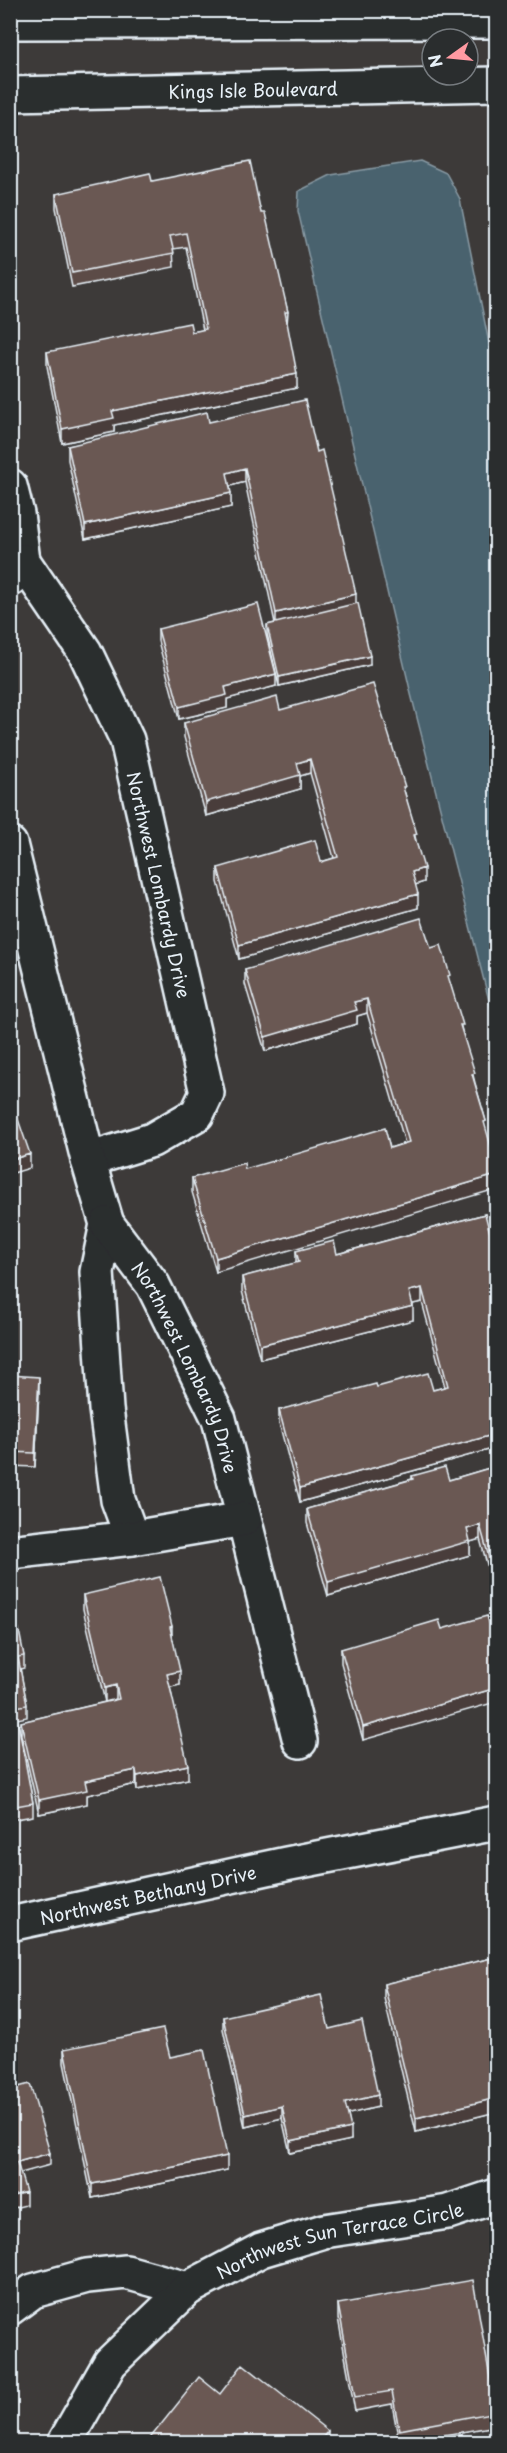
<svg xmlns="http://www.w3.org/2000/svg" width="507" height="2453" font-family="'Playpen Sans',sans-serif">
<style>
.water{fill:#4a626e;stroke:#899ba5;stroke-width:1.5}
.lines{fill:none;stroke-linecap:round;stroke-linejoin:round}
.minor-casing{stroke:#e8f1f8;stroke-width:38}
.minor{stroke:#2a2d2e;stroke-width:33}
.wall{fill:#5b4c47;stroke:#e8f1f8;stroke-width:1.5}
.shaded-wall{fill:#4a3e3a;stroke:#e8f1f8;stroke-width:1.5}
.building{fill:#6a5853;stroke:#e8f1f8;stroke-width:1.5}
.labels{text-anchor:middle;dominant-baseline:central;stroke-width:4.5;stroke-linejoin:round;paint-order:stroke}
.street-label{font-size:18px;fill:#e8f1f8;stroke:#2a2d2e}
</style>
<rect width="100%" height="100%" fill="#3d3a39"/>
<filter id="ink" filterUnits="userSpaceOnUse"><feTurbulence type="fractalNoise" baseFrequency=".0167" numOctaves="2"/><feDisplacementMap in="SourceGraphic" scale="12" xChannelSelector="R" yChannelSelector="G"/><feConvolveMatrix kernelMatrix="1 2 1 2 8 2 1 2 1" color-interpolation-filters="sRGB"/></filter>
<g filter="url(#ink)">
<path class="water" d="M420,161L446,173L460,199L496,378V1028L411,694L298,211L299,191L331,175Z"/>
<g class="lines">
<g class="minor-casing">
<g id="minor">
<path d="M10,22L496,21"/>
<path id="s1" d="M10,94L496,84"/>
<path d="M10,486L17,514L23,561L11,579"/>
<path id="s2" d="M23,561L85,652L127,740L207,1093L197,1114L152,1140L88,1160"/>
<path d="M10,844L88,1160L107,1224L97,1272L106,1409L118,1500L132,1538"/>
<path id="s3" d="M107,1224L153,1285L219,1419L300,1741"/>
<path d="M10,1552L132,1538L244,1519"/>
<path id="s4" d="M10,1924L286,1864L496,1823"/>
<path d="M10,2308L33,2291L87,2276L126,2272L187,2289"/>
<path id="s5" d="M65,2442L110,2363L187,2289L261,2250L324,2231L448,2212L496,2196"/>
</g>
</g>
<use href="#minor" class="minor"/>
</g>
<path class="wall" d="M152,181L261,213L288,312L287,325L297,388L114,425V432L62,443L47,366V352L192,332L203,330L186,247L173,249L174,267L72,287L56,208V194Z
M209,422L317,452L356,604L370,665L279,686L267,634V625L275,623L245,482L230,486L231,507L85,539L68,460V446Z
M158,629L276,686L227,699V708L179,719L158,641Z
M280,710L405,793L417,845L424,882L415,885L418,908L239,959L218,882V868L321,862L334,858L310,773L300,776V789L206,816L184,737V723Z
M431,948L450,983L475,1083L486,1121L216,1272L192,1192V1178L390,1148L405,1143L367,1013L357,1016V1024L265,1051L245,984V970Z
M485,1214L496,1448L300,1502L279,1423V1410L377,1387L433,1390L445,1387L422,1302L412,1304L413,1320L260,1359L242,1291V1277L296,1263V1251L337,1254Z
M10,1375L39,1391L35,1467L10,1466Z
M496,1466V1597L480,1539L470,1542V1555L328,1596L307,1523V1509L412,1479V1476L449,1480Z
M83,1595L172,1626V1636L180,1685L170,1687L188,1779L137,1790L136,1784L87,1795V1804L39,1814L21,1735V1722L105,1702L83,1609Z
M10,1605L24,1656V1668L20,1669L27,1705V1717L17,1719L33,1803V1816L10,1820Z
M491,1628L363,1740L341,1663V1649L442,1629Z
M496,1957V2112L416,2132L384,1998V1984Z
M223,2017L329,2029L378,2107L348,2114L351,2140L290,2153L282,2118L245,2127L223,2029Z
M64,2049L170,2057L227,2170L92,2198L64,2063Z
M338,2304L496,2409V2426L404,2442H399L392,2404L355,2411L338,2318Z"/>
<path class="shaded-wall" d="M297,374V388L114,425V432L62,443V429L112,411Z
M245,468V482L227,487V473Z
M231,493V507L85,539V525Z
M356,594V608L276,627V613Z
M370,656V665L279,686V677Z
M276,674V686L227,699V708L179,719V707L225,687Z
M310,759V773L300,776V789L206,816V802L297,763Z
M424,868V882L412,886V872Z
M418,894V908L239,959V945Z
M367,999V1013L357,1016V1024L265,1051V1037L354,1002Z
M30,1154V1168L10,1174V1160Z
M496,1175V1189L216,1272V1258Z
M422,1288V1302L409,1305V1291Z
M413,1306V1320L260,1359V1345Z
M39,1377V1391L35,1467V1453Z
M496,1434V1448L300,1502V1488Z
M480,1525V1539L470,1542V1555L328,1596V1582L467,1529Z
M180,1671V1685L167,1688V1674Z
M116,1685V1699L105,1702V1688Z
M496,1688V1702L363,1740V1727Z
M188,1765V1779L137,1790V1776Z
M136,1770V1784L87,1795V1804L39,1814V1800L85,1781Z
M378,2095V2107L345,2115V2103Z
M496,2098V2112L416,2132V2118Z
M282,2106V2118L245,2127V2115Z
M351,2128V2140L290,2153V2141Z
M50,2153V2165L17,2174V2162Z
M227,2156V2170L92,2198V2184Z
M26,2192V2205L10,2209V2197Z
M328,2431V2442H319Z"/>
<path class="building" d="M250,161L261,213H265L288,312H285L297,374L112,411L114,418L62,429L47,352L190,323L192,332L206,329L186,233L170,236L174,253L72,273L56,194L150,173L152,181Z
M305,400L317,452L322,450L356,594L276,613L245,468L227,473L231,493L85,525L68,446L207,412L209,422Z
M358,603L370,656L279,677L267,625Z
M258,604L276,674L225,687L227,695L179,707L158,629Z
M373,684L405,787H403L417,834L414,835L424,868L412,872L418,894L239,945L218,868L315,840L321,862L338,857L310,759L297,763L300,775L206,802L184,723L277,697L280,710Z
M421,918L431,948L441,945L450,975L448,976L463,1025H460L475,1073L472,1074L486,1121L484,1122L496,1164V1175L216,1258L192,1178L244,1163L245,1169L385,1128L390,1148L409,1142L367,999L354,1002L357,1010L265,1037L245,970Z
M10,1096L30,1154L10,1160Z
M485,1214L496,1256V1434L300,1488L279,1410L376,1384L377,1387L428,1373L433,1390L448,1386L422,1288L409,1291L413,1306L260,1345L242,1277L299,1262L296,1251L334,1241L337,1254Z
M10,1375L39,1377L35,1453L10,1452Z
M496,1466V1583L480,1525L467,1529L470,1541L328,1582L307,1509L413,1479L412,1476L445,1467L449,1480Z
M160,1577L172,1626L170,1627L180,1671L167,1674L188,1765L137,1776L136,1770L85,1781L87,1790L39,1800L21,1722L119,1699L116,1685L105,1688L83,1595Z
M10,1605H14L24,1656L18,1657L27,1705L15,1707L33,1803L10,1807Z
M487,1616L491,1628L496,1626V1688L363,1727L341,1649L439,1620L442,1629Z
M496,1957V2098L416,2118L384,1984Z
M321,1995L329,2029L362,2021L378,2095L345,2103L351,2128L290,2141L282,2106L245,2115L223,2017Z
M163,2029L170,2057L204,2050L227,2156L92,2184L64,2049Z
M30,2084L50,2153L17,2162L26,2192L10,2197V2089Z
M473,2280L496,2412L399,2430L392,2391L355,2397L338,2304Z
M243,2364L328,2431L319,2442H147L199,2377L220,2394Z"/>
</g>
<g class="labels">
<g class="street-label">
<text stroke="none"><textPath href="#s1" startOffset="243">Kings Isle Boulevard</textPath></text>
<text stroke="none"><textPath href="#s2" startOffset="356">Northwest Lombardy Drive</textPath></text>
<text stroke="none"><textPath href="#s3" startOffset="165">Northwest Lombardy Drive</textPath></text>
<text stroke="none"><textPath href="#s4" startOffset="141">Northwest Bethany Drive</textPath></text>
<text stroke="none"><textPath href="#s5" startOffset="360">Northwest Sun Terrace Circle</textPath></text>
</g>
</g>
<rect width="507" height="2453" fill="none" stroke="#2a2d2e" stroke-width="36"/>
<rect x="18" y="18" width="471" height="2417" fill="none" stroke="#e8f1f8" stroke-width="2" filter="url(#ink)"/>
<g transform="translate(450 57) rotate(255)"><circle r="28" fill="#2a2d2e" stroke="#767b7f" stroke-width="1.5"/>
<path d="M0-4.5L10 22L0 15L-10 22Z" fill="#ff9aa2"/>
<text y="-9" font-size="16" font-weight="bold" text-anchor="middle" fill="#e8f1f8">N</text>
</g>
</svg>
